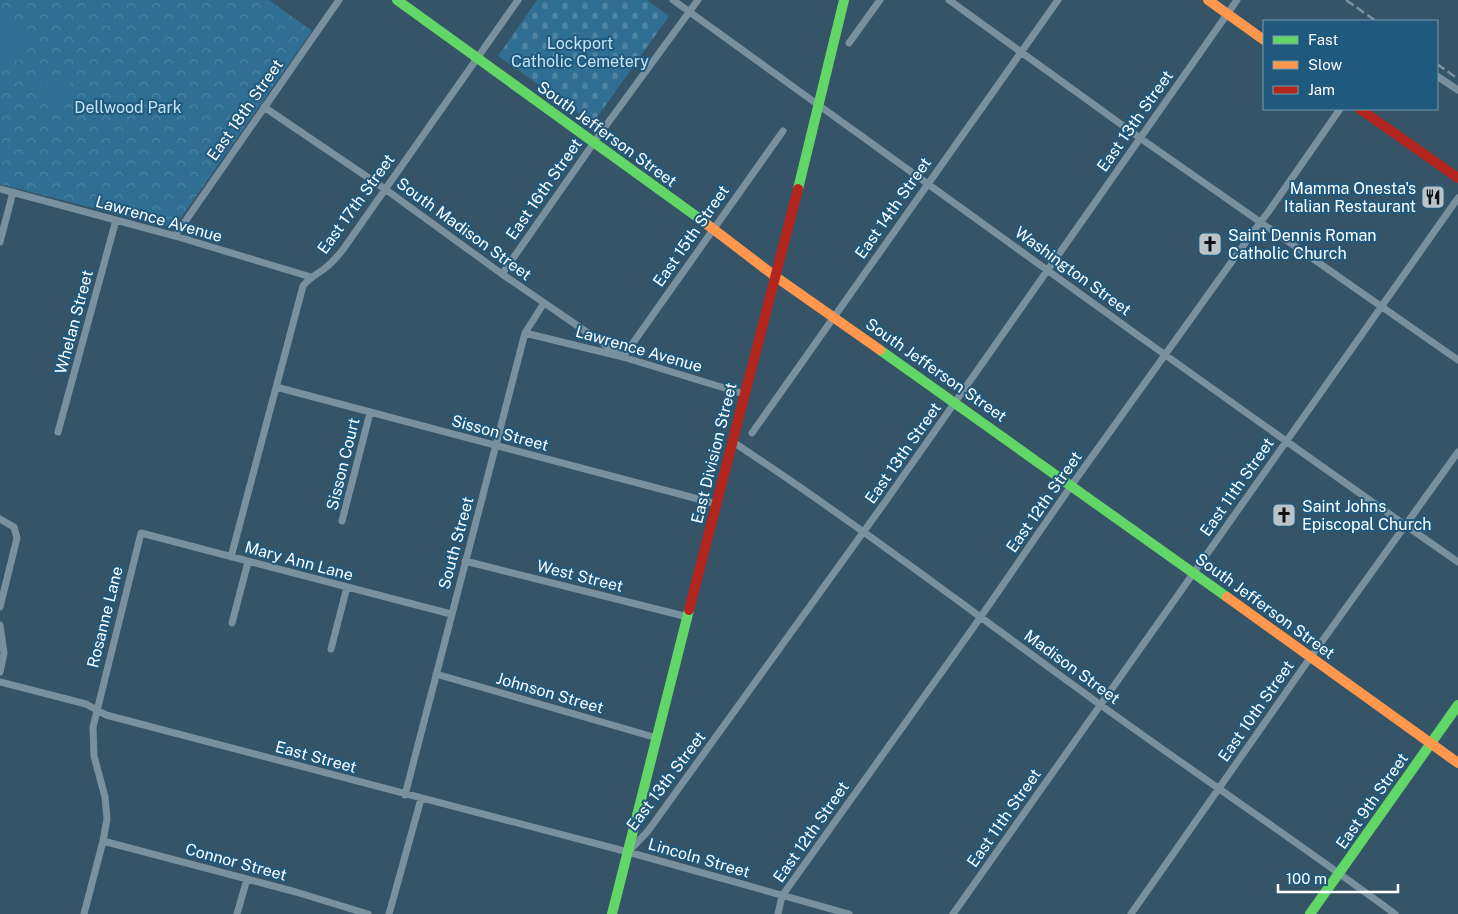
<svg xmlns="http://www.w3.org/2000/svg" width="1458" height="914" font-family="'Public Sans',sans-serif">
<style>
.cemetery{fill:url(#cemetery-stones)}
.park{fill:url(#park-crowns)}
.garden{fill:#306e93}
.lines{fill:none;stroke-linecap:round;stroke-linejoin:round}
.street{stroke:#79909e;stroke-width:7}
.fast{stroke:#63d668;stroke-width:10}
.slow{stroke:#ff974d;stroke-width:10}
.jam{stroke:#b3261e;stroke-width:10}
.rail{stroke:#7c909e;stroke-width:2.5;stroke-dasharray:9 4;stroke-linecap:butt}
.labels{text-anchor:middle;dominant-baseline:central;stroke-width:4;stroke-linejoin:round;paint-order:stroke}
.park-label{font-size:16px;fill:#c6e4f6;stroke:#1f597d}
.street-label{font-size:16px;fill:#fff;stroke:#1f597d}
.poi-label{font-size:16px;fill:#fff;stroke:#1f597d;text-anchor:start}
</style>
<defs>
<pattern id="cemetery-stones" width="16" height="16" patternUnits="userSpaceOnUse" patternTransform="scale(1.25)"><rect width="16" height="16" fill="#306e93"/><path d="M2 7V4a2 2 0 0 1 4 0v3zM10 15v-3a2 2 0 0 1 4 0v3z" fill="#4f84a3"/></pattern>
<pattern id="park-crowns" width="20" height="18" patternUnits="userSpaceOnUse" patternTransform="scale(1.25)"><rect width="20" height="18" fill="#306e93"/><path d="M2 6a3 3 0 1 1 6 0M12 15a3 3 0 1 1 6 0" fill="none" stroke="#4f84a3"/></pattern>
</defs>
<rect width="100%" height="100%" fill="#355467"/>
<path class="cemetery" d="M537,0H647L669,16L593,123L498,56Z"/>
<path class="park" d="M0,0H269L312,31L183,215L174,226H162L0,184Z"/>
<path class="garden" d="M0,23L27,30L23,44L0,38Z
M0,41L22,47L19,61L0,56Z
M43,72L71,79L68,92L40,85Z
M38,89L67,96L63,108L35,101Z"/>
<g class="lines">
<path class="street" d="M673,0C934,188 1194,378 1458,562
M949,0L1140,138L1458,360
M849,43L880,0
M1437,76L1458,90
M264,107L385,189L502,274L623,357L783,131
M0,189L175,236L311,277
M175,236L339,0
M0,242L13,192
M502,274L602,131L698,0
M525,333L623,357L744,394
M276,387L717,504
M58,432L116,220
M752,433L1058,0
M733,442C859,525 979,617 1102,706C1199,776 1299,843 1395,914
M0,519L14,527L17,538L0,607
M342,521L370,413
M231,557L303,286C309,278 316,275 324,269C332,263 338,256 344,248L518,0
M465,561L688,617
M232,623L248,562
M0,625L4,653L0,672
M331,649L347,587
M436,674L657,738
M0,682L86,704L106,715L628,852L849,914
M405,795L525,333L544,303
M103,841L296,892L368,914
M630,850L648,831L885,502L1237,0
M84,914L103,841L107,819L105,797L94,756L93,727L141,533L451,614
M237,914L247,879
M389,914L421,799
M778,914L782,896L973,628L1071,486L1253,232L1269,211L1340,109
M953,914L1458,198
M1131,914L1310,658L1458,452"/>
<path class="fast" d="M397,0L700,219
M798,189L844,0
M880,350L1227,597
M612,914L689,610
M1310,914L1458,705"/>
<path class="slow" d="M1208,0L1264,40
M700,219L776,277L880,350
M1227,597L1458,763"/>
<path class="jam" d="M1360,109L1458,178
M689,610L798,189"/>
<path class="rail" d="M1346,0L1376,21
M1437,64L1458,79"/>
</g>
<defs>
<g id="restaurant-square" transform="scale(1.25)"><rect x="-9" y="-9" width="18" height="18" rx="4" fill="#b8c3ca" stroke="#1f597d"/><path d="M-5-6h1v4h1v-4h1v4h1v-4h1v5L-1.5 .5V6h-2V.5L-5-1ZM5-6V6H3V1.5H1.5Q1.5-4 5-6Z" fill="#111"/></g>
<g id="church-square" transform="scale(1.25)"><rect x="-9" y="-9" width="18" height="18" rx="4" fill="#b8c3ca" stroke="#1f597d"/><path d="M-1.2-6h2.4v3.5h3.3v2.4h-3.3V6h-2.4V-.1h-3.3v-2.4h3.3Z" fill="#111"/></g>
</defs>
<g fill-rule="evenodd">
<use href="#restaurant-square" x="1433" y="197"/>
<use href="#church-square" x="1210" y="244"/>
<use href="#church-square" x="1284" y="515"/>
</g>
<g class="labels">
<g class="park-label">
<text x="580" y="43">Lockport<tspan x="580" dy="18">Catholic Cemetery</tspan></text>
<text x="128" y="107">Dellwood Park</text>
</g>
<g class="street-label">
<text transform="translate(245 110) rotate(-55)">East 18th Street</text>
<text transform="translate(1135 121) rotate(-55)">East 13th Street</text>
<text transform="translate(607 134) rotate(36)">South Jefferson Street</text>
<text transform="translate(544 189) rotate(-55)">East 16th Street</text>
<text transform="translate(356 204) rotate(-54)">East 17th Street</text>
<text transform="translate(893 208) rotate(-55)">East 14th Street</text>
<text transform="translate(159 219) rotate(16)">Lawrence Avenue</text>
<text transform="translate(464 229) rotate(36)">South Madison Street</text>
<text transform="translate(691 236) rotate(-55)">East 15th Street</text>
<text transform="translate(1073 271) rotate(36)">Washington Street</text>
<text transform="translate(74 322) rotate(-75)">Whelan Street</text>
<text transform="translate(639 349) rotate(16)">Lawrence Avenue</text>
<text transform="translate(936 370) rotate(35)">South Jefferson Street</text>
<text transform="translate(500 433) rotate(15)">Sisson Street</text>
<text transform="translate(714 453) rotate(-76)">East Division Street</text>
<text transform="translate(903 453) rotate(-55)">East 13th Street</text>
<text transform="translate(343 464) rotate(-76)">Sisson Court</text>
<text transform="translate(1237 487) rotate(-55)">East 11th Street</text>
<text transform="translate(1044 502) rotate(-55)">East 12th Street</text>
<text transform="translate(456 543) rotate(-75)">South Street</text>
<text transform="translate(299 561) rotate(15)">Mary Ann Lane</text>
<text transform="translate(580 576) rotate(14)">West Street</text>
<text transform="translate(1265 606) rotate(36)">South Jefferson Street</text>
<text transform="translate(105 617) rotate(-76)">Rosanne Lane</text>
<text transform="translate(1072 667) rotate(36)">Madison Street</text>
<text transform="translate(550 693) rotate(16)">Johnson Street</text>
<text transform="translate(1256 711) rotate(-55)">East 10th Street</text>
<text transform="translate(316 757) rotate(15)">East Street</text>
<text transform="translate(666 781) rotate(-53)">East 13th Street</text>
<text transform="translate(1372 801) rotate(-55)">East 9th Street</text>
<text transform="translate(1004 818) rotate(-55)">East 11th Street</text>
<text transform="translate(811 832) rotate(-55)">East 12th Street</text>
<text transform="translate(699 858) rotate(16)">Lincoln Street</text>
<text transform="translate(236 862) rotate(15)">Connor Street</text>
</g>
<g class="poi-label">
<text x="1416" y="188" text-anchor="end">Mamma Onesta's<tspan x="1416" dy="18">Italian Restaurant</tspan></text>
<text x="1228" y="235">Saint Dennis Roman<tspan x="1228" dy="18">Catholic Church</tspan></text>
<text x="1302" y="506">Saint Johns<tspan x="1302" dy="18">Episcopal Church</tspan></text>
</g>
</g>
<rect x="1263" y="20" width="175" height="90" fill="#1f597d" stroke="#799bb1"/>
<rect x="1273" y="36" width="25" height="8" fill="#63d668" stroke="#799bb1"/>
<text x="1308" y="45" font-size="15" fill="#ffffff">Fast</text>
<rect x="1273" y="61" width="25" height="8" fill="#ff974d" stroke="#799bb1"/>
<text x="1308" y="70" font-size="15" fill="#ffffff">Slow</text>
<rect x="1273" y="86" width="25" height="8" fill="#b3261e" stroke="#799bb1"/>
<text x="1308" y="95" font-size="15" fill="#ffffff">Jam</text>
<path d="M1278 884v8h120v-8" fill="none" stroke="#ffffff" stroke-width="2.5"/>
<text x="1286" y="884" font-size="15" fill="#ffffff" stroke="#1f597d" stroke-width="4" paint-order="stroke">100 m</text>
</svg>
